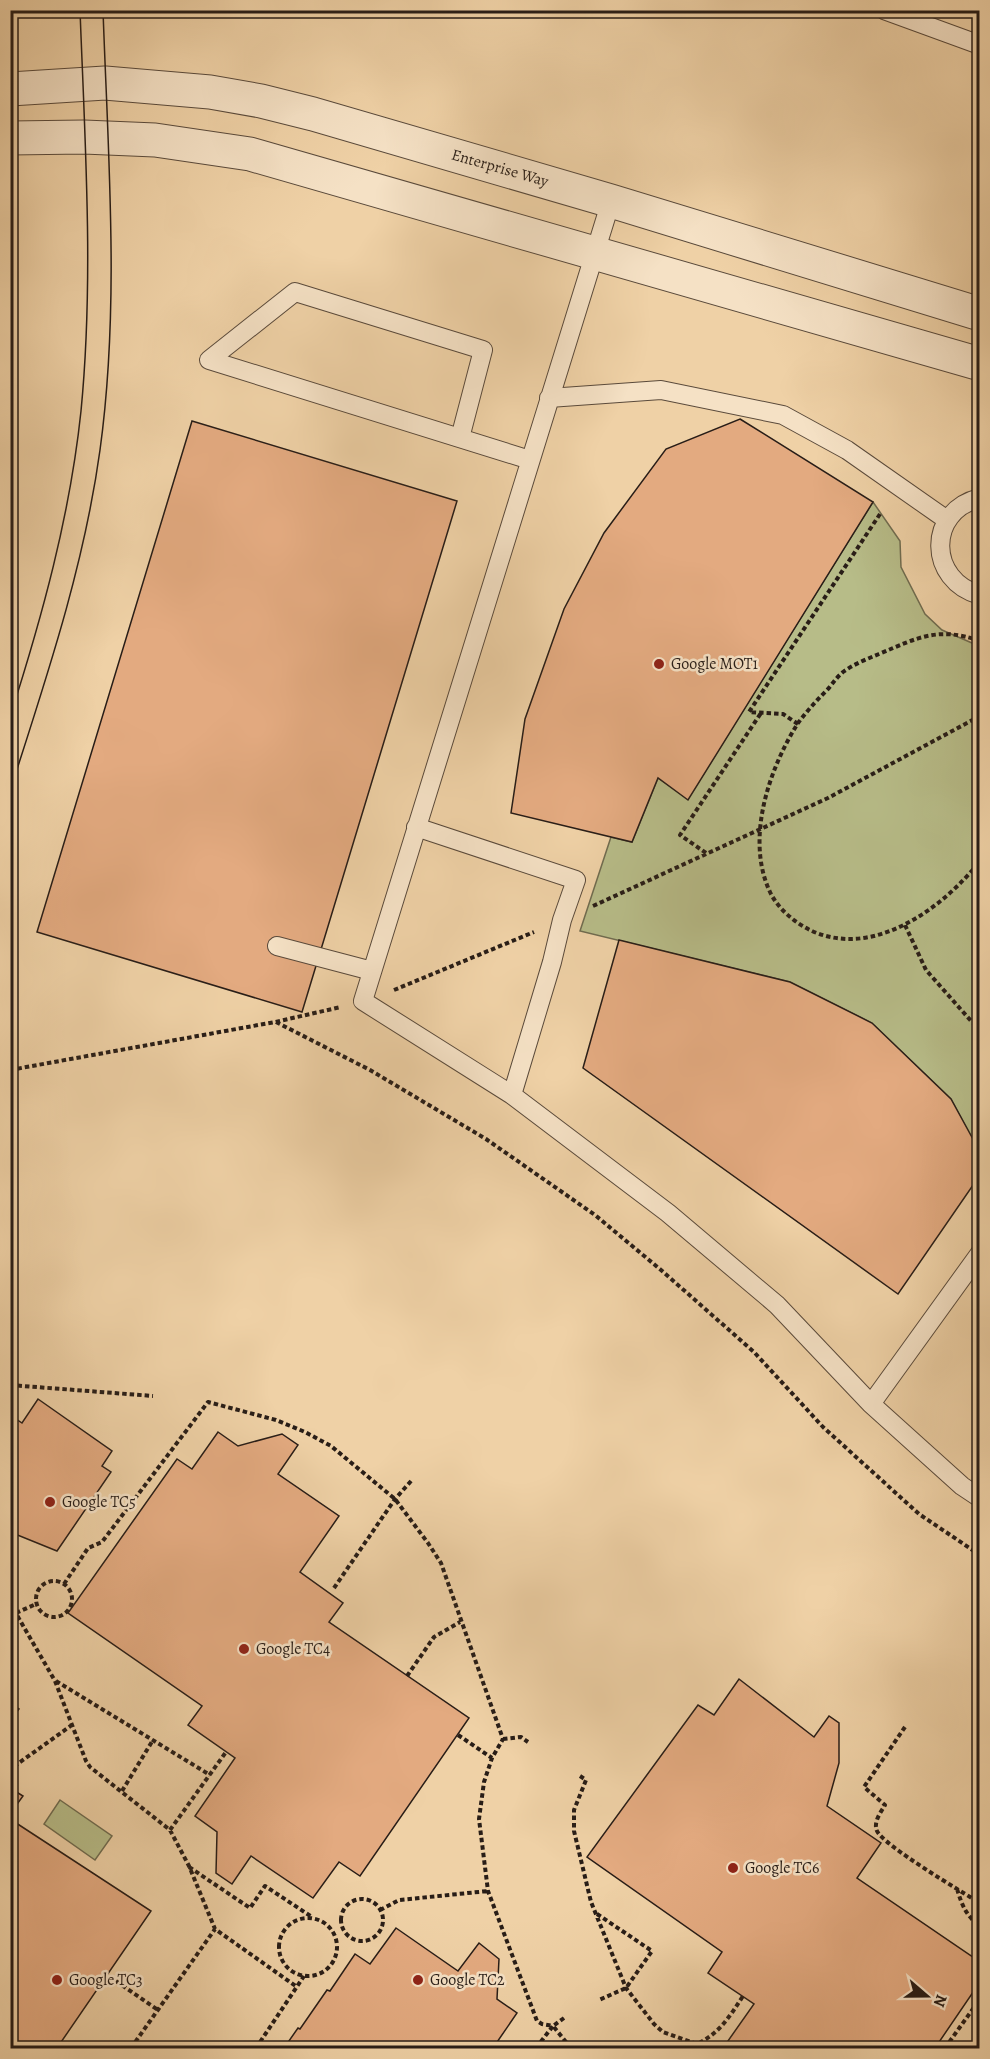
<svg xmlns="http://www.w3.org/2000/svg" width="990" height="2059" font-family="Alegreya,serif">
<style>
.green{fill:#b7bc88;stroke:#706c50;stroke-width:1.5}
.building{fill:#e3aa80;stroke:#281d17;stroke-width:1.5}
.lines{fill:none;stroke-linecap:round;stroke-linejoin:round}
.service-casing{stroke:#5a4a3b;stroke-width:20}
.tertiary-casing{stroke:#5a4a3b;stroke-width:35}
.path{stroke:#281d17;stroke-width:4;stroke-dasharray:4.5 3;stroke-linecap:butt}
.service{stroke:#f5e1c5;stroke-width:18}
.tertiary{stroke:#f5e1c5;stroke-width:33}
.tram{stroke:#281d17;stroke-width:1.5}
.poi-dot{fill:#8f2418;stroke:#f5e1c5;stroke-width:2}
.labels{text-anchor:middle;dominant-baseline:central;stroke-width:5;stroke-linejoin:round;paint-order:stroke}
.street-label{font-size:16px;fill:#281d17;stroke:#f5e1c5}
.poi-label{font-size:16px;fill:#281d17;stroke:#f5e1c5;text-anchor:start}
</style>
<rect width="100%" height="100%" fill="#efd1a6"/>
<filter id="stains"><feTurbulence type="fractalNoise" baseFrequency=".00333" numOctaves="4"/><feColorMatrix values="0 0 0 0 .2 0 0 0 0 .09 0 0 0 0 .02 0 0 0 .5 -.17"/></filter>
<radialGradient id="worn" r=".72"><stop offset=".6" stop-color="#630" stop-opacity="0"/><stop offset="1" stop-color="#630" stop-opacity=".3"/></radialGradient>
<path class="green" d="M873,502L900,541L901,567L925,614L942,630L979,646V1152L951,1099L872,1023L790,982L580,931L611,837L632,842L658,778L688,799Z
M60,1800L112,1836L95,1860L44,1824Z"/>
<path class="building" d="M740,419L873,502L688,800L658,778L632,842L511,813L525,719L564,609L604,533L666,449Z
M192,421L457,501L302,1012L37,932Z
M619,940L790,982L872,1023L951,1099L980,1152V1175L898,1294L583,1068Z
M38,1399L112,1451L102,1466L111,1472L57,1551L10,1532V1415L22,1423Z
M218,1432L238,1446L282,1434L298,1445L278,1474L339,1516L300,1572L343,1603L329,1622L469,1718L360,1876L339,1862L313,1898L251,1856L232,1884L216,1873L217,1832L195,1816L235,1758L188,1725L202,1706L68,1613L177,1459L192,1469Z
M739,1679L814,1737L829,1716L839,1723V1763L827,1806L881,1843L857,1878L980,1962V1982L935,2048H723L754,2004L708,1973L722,1952L587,1857L698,1705L714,1715Z
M10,1703L19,1709L10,1721Z
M10,1788L23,1796L10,1814Z
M10,1819L151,1911L57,2048H10Z
M396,1928L458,1971L479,1943L499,1959L497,1999L517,2013L493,2048H284L298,2028L300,2029L327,1990L330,1991L355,1954L370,1964Z"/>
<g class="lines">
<g class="service-casing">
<path id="service" d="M884,10L980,45
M611,201L363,1001L512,1095L668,1213L777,1305L871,1404L962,1486L980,1498
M549,398L661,390L783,415L847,450L947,520
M460,438L483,350L295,292L209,360L530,460
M980,498C926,511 928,581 980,595
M416,827L576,880L562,920L552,962L512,1095
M277,946L372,971
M871,1404L980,1253"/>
</g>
<g class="tertiary-casing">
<path id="tertiary" d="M10,89L105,83L210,92L261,101L313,114L611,201L980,314
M10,138L84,137L155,140L250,154L980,364"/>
</g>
<path class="path" d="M980,641C938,626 917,638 879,654C867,659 854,664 843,672C837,677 833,683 828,689C817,700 807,711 798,723C769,769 745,839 770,892C778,909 795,923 812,931C874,959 943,908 980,861
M798,724L783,714L749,712L880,514
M706,853L680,835L761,713
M593,906L828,798L980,716
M905,925L926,970L972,1022L980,1027
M394,990L534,932
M276,1022L370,1070L486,1139L595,1215L661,1270L754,1352L823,1427L919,1514L980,1555
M10,1070L275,1022L341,1007
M10,1385L153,1396
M36 1599a18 18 0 1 1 36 0a18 18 0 1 1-36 0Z
M64,1584L88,1548L102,1542L208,1402L276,1420L305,1432L331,1446L395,1499L428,1543L441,1563L503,1739L492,1758L484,1782L479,1819L488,1891L537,2021L542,2024L553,2026L536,2048
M334,1588L395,1499L412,1480
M10,1603L55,1681L86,1761L90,1767L170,1830L189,1866L215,1929L297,1987
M16,1613L36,1604
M407,1676L434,1637L460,1622
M56,1681L210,1775
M905,1727L864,1787L885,1805C881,1812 873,1822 877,1831C883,1845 962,1892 980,1903
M458,1735L492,1758
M503,1739L521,1737L528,1742
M10,1773L16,1765L72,1725
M580,1776L586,1780L574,1810V1831L591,1902L626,1988L654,2024L663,2032L697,2044C719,2034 730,2016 743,1996
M122,1791L153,1740
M170,1830L226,1752
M189,1867L250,1908L265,1886L312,1917
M957,1889C962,1905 966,1916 980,1926
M341 1920a21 21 0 1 1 42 0a21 21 0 1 1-42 0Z
M380,1910L399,1900L488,1891
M597,1914L652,1951L626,1988L599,2000
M279 1947a29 29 0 1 1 58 0a29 29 0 1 1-58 0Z
M116,1981L158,2010
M564,2018L553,2026L571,2048
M131,2048L215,1929
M256,2048L304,1976
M945,2048L980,1999"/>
<use href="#service" class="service"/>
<use href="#tertiary" class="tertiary"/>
<path class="tram" d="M10,717C42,617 70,516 81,411C94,278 85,144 80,10
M10,791C46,679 84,567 100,450C120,305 108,156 103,10"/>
</g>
<g class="poi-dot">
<circle cx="659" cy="664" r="6"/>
<circle cx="50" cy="1502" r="6"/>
<circle cx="244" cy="1649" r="6"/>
<circle cx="733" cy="1868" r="6"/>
<circle cx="57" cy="1980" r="6"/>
<circle cx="418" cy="1980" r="6"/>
</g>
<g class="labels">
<g class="street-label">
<text transform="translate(500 168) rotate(16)">Enterprise Way</text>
</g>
<g class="poi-label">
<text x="671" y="664">Google MOT1</text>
<text x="62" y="1502">Google TC5</text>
<text x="256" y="1649">Google TC4</text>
<text x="745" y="1868">Google TC6</text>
<text x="69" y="1980">Google TC3</text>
<text x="430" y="1980">Google TC2</text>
</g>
</g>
<rect width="990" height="2059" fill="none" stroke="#efd1a6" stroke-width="36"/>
<rect x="12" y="12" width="966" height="2035" fill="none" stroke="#281d17" stroke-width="3"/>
<rect x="18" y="18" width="954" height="2023" fill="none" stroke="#281d17" stroke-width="1.5"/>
<g transform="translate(927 1996) rotate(110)" stroke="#f5e1c5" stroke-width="4.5" paint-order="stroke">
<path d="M0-4.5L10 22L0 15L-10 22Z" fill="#281d17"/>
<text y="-9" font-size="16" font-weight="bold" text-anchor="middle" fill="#281d17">N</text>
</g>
<rect width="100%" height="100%" filter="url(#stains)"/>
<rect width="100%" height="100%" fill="url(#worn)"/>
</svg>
